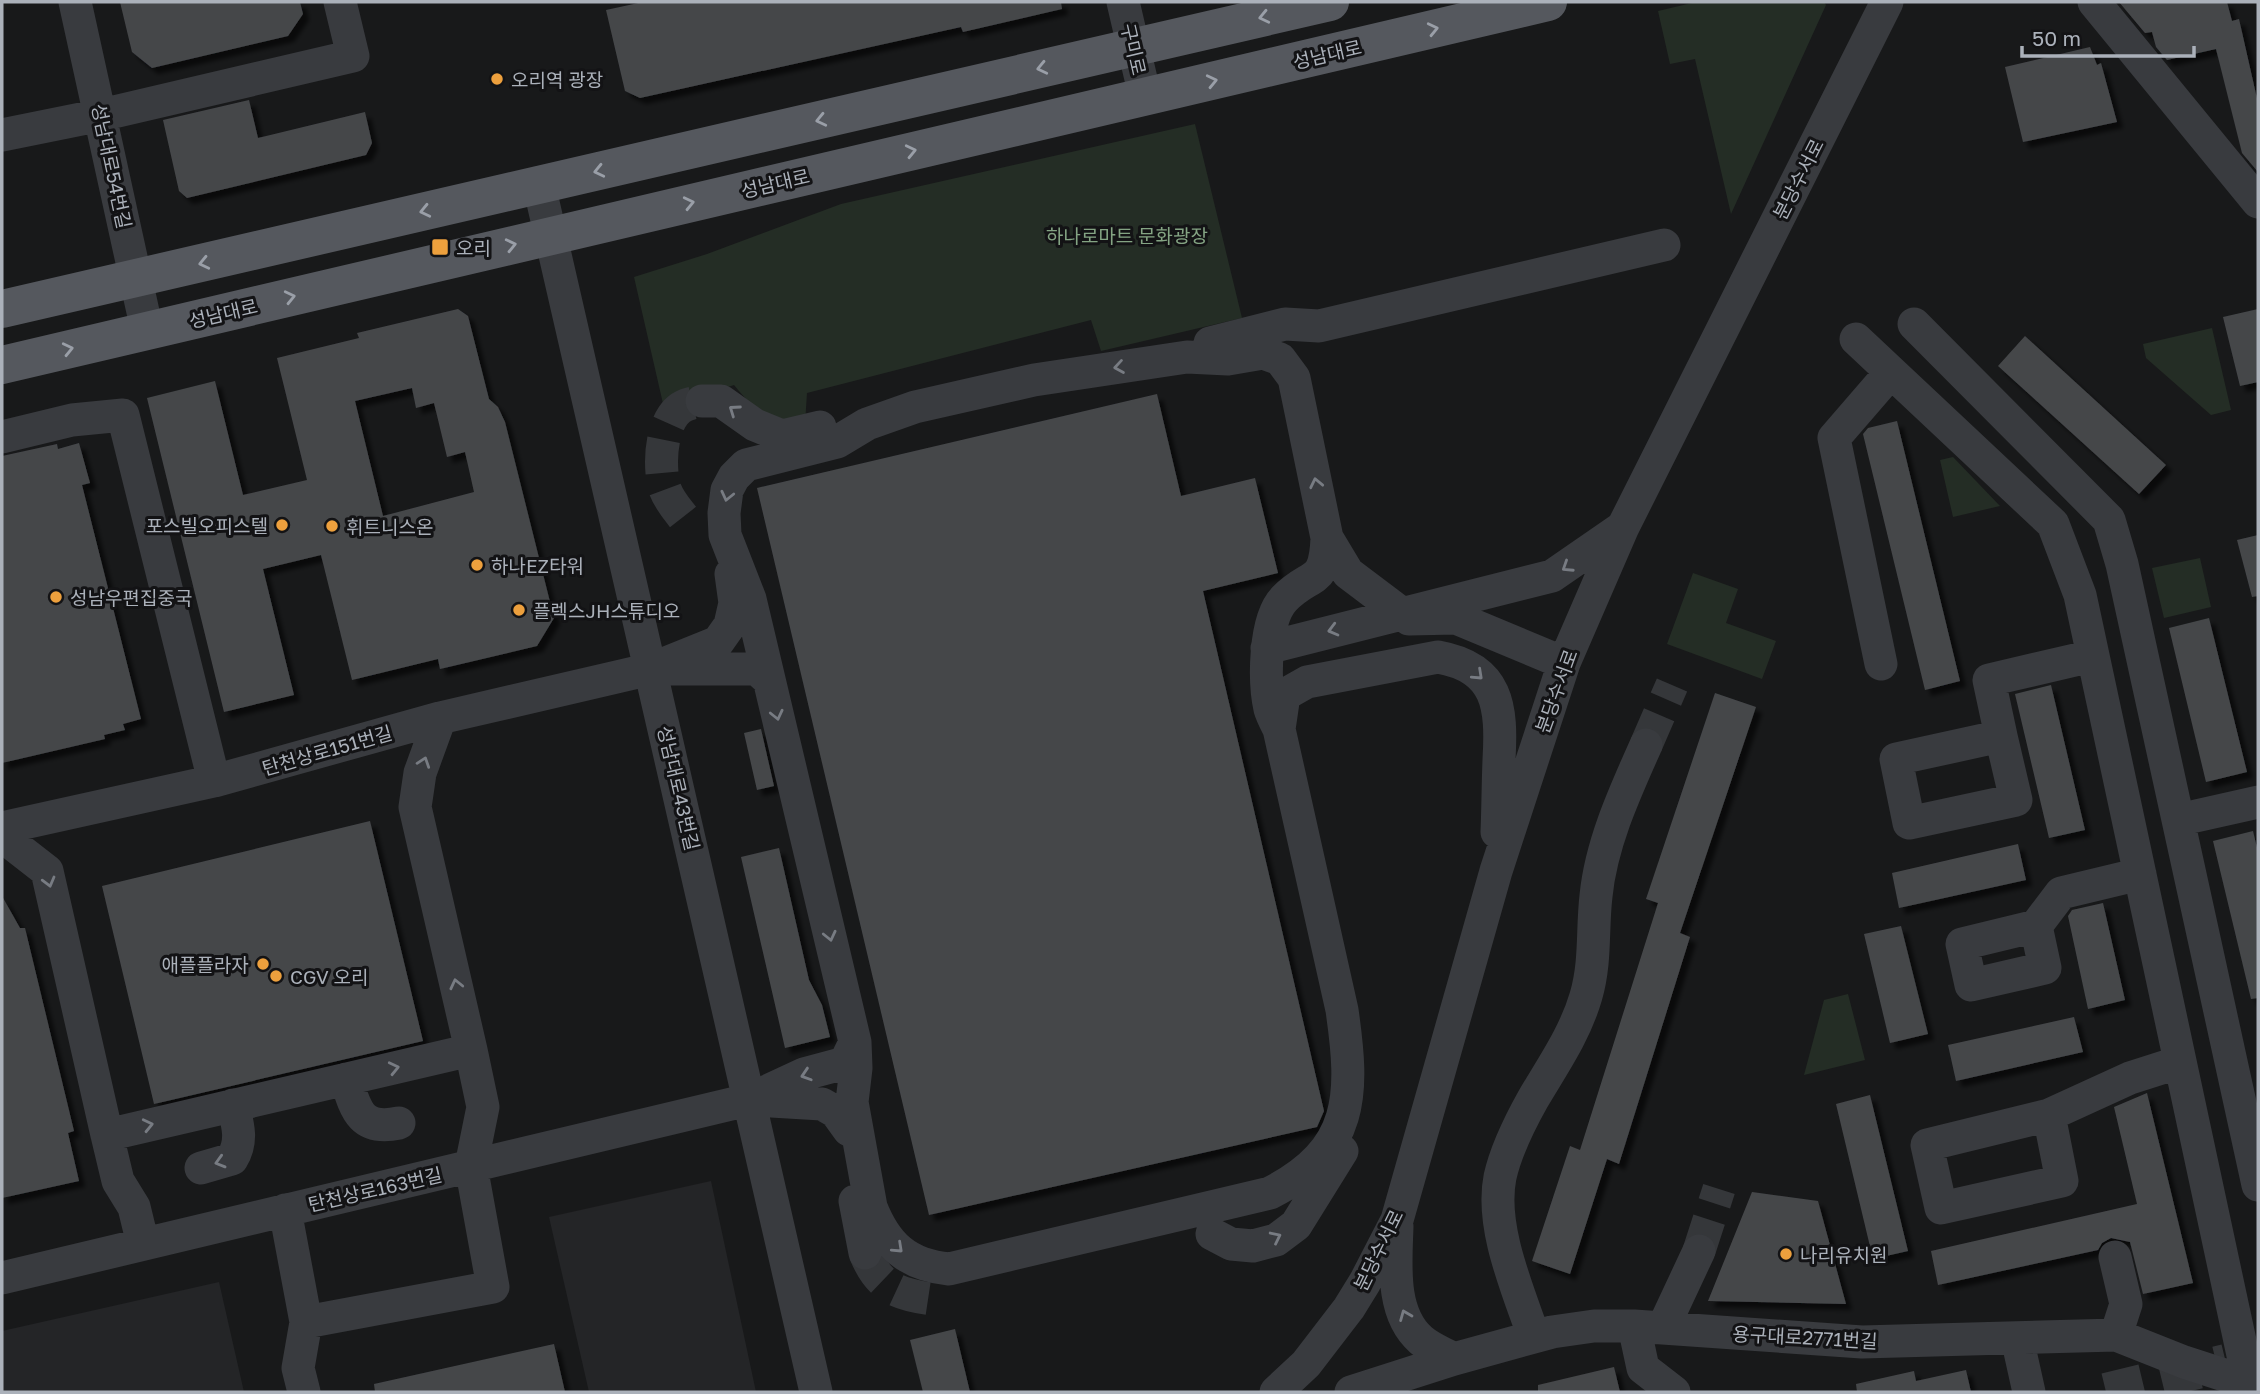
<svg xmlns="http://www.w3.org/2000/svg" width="2260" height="1394" font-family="'Golos Text','Noto Sans KR',sans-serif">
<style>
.built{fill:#242527}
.green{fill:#242d25}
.building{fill:#45474a;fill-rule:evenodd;filter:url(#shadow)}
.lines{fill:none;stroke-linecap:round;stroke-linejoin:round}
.minor-tunnel{stroke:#35373a;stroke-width:33;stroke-dasharray:33 17;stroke-linecap:butt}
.highway-tunnel{stroke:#35373a;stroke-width:38;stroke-dasharray:38 19;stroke-linecap:butt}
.minor{stroke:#393b3f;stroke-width:33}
.major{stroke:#55585e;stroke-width:38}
.oneway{stroke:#9a9fa8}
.oneway2{stroke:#787c83}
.poi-dot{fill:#eda03d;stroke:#131315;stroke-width:2.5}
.labels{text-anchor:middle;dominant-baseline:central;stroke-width:6;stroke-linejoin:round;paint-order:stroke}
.street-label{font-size:19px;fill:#abb1ba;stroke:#131315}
.poi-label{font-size:19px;fill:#abb1ba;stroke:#131315;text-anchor:start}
.park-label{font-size:19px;fill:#84a483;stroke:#131315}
</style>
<defs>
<filter id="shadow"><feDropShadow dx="6" dy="6" stdDeviation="2" flood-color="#0009"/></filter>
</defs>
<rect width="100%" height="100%" fill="#18191a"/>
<path class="built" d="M711,1181L756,1392H589L549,1217Z
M219,1282L244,1392H2V1331Z"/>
<path class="green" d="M1696,2H1824L1826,5L1731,214L1695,59L1670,64L1658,11Z
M1195,124L1242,318L1101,351L1091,320L807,393L805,424C769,421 757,413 734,385L664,408L634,277L707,254L841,204Z
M2212,328L2231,410L2211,415L2146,358L2143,344Z
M1953,457L2000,506L1953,517L1940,460Z
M2200,558L2211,607L2164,618L2152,568Z
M1693,573L1738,589L1726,623L1776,641L1762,679L1667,644Z
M1848,994L1865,1060L1804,1075L1824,1000Z"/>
<path class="building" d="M120,2H300L303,14L288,36L152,68L132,52Z
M643,2H1061L1062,9L963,32L961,27L640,98L625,91L606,10Z
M2119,2H2227L2232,21L2239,19L2258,103V172L2242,153L2216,49L2167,60L2156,47L2152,32L2145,33Z
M2090,47L2097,65L2101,63L2117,122L2023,142L2005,67Z
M249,100L258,138L365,112L372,143L366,155L187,198L179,191L163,120Z
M458,309L468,316L489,399L498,407L505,422L554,618L537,646L440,669L438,659L352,680L321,555L263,569L294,695L224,712L147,398L215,381L243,495L307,480L277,358L359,338L357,333ZM412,388L416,408L434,403L447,457L465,452L474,492L383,516L355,401Z
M2258,309V382L2240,386L2223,317Z
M2025,336L2166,465L2139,494L1998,366Z
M1157,394L1181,496L1255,478L1278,573L1203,591L1324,1111L1317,1127L929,1215L757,488Z
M1897,421L1960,681L1925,690L1863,434L1868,428Z
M79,443L90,483L82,485L141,719L123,724L125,730L104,735L105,739L2,763V456L57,444L58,449Z
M2258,535V596L2252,597L2237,540Z
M2209,618L2247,772L2206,782L2169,628Z
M2051,685L2085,830L2049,838L2015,694Z
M1715,693L1756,707L1680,933L1690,937L1619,1164L1607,1159L1570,1274L1532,1261L1570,1146L1580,1150L1658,903L1646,899Z
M761,729L774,786L757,790L744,733Z
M370,821L423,1041L154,1104L102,886Z
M2253,831L2258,852V998L2251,999L2213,841Z
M2018,844L2026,880L1899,908L1892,873Z
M779,848L809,980L822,1005L830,1037L785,1048L741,857Z
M2,896L20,928H25L74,1131L68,1133L79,1181L2,1198Z
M2103,903L2125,1000L2088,1009L2068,916L2072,910Z
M1901,926L1928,1034L1890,1043L1864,934Z
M2074,1017L2083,1052L1956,1081L1948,1045Z
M2147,1093L2193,1283L2143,1294L2130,1242L2111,1238L2102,1243L2098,1250L1938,1285L1931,1251L2137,1204L2114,1107Z
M1870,1095L1908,1251L1873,1259L1836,1104Z
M1752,1192L1818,1201L1846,1304L1708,1301Z
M955,1329L970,1392H923L910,1340Z
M554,1344L565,1392H375L374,1384Z
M1614,1367L1620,1392H1538V1385Z
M1966,1370L1971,1392H1857L1856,1384L1914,1371L1916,1381Z"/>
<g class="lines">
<path class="minor-tunnel" d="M683,517C676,508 669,500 665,489C658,467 660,415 686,405C691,403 697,402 702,401
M1646,745L1672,685
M1699,1251L1719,1189
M865,1253C879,1287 896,1294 932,1299"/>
<path class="highway-tunnel" d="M2106,1392L2226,1363"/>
<path class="minor" d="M75,2L147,330
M1123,2L1145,96
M2094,2L2258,202
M2,135L101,115L353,56L340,2
M539,185L816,1392
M1914,324L2109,520L2122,564L2258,1185
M1856,339L2053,524L2080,595L2249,1383
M1210,343L1285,324L1319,326L1664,245
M702,401H721L755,425L782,436L820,427
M2,437L72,420L123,415L214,781
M1327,538C1325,587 1311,571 1284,599C1264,620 1264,682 1270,709C1272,716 1276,723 1279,729L1342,1010C1354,1094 1355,1150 1270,1193L949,1269C907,1265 886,1245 871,1207L852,1102L856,1068L855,1042L750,599L725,535L724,513L727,490L734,477L746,465L837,442L867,424L915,407L1034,380L1187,357L1228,359L1263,353L1280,359L1294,378L1327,538L1348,573L1409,619L1456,618L1564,663
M1267,648L1552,576L1623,527
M1881,664L1834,438L1891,372
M671,669H757L769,680
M440,718L420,773L415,807L471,1050
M1279,729L1284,695L1307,682L1438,657C1499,668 1502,707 1499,760C1498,784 1498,808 1497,832
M2001,736L2016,800L1909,823L1896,759L2001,736L1989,680L2092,656
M2178,820L2258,802
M2,828L214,781L440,718L651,669L718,642L730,625L735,603L731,574
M2,836L47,871L107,1135L471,1050L483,1107L471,1166L493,1287L306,1322L285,1210
M2036,926L2045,968L1971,985L1962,944L2036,926L2061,893L2140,874
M346,1079C356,1111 361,1131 399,1123
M754,1100L822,1104L836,1112L849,1130
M2049,1115L2062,1181L1941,1208L1927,1145L2049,1115L2130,1078L2180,1062
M107,1135L118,1181L134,1207L143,1244
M201,1168L232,1159C243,1141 238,1125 233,1105
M855,1201L865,1253
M1397,1226C1396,1262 1390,1313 1421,1340C1430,1348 1443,1353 1454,1359
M1212,1234L1231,1244L1253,1246L1276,1240L1296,1225L1342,1151
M2115,1257L2126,1304L2116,1335
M2,1278L748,1100L804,1074L845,1063L855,1042
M1634,1326L1643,1368L1674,1392
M1663,1328L1699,1251
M1534,1337C1518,1290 1490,1227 1500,1177C1506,1150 1519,1124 1533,1099C1553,1065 1575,1034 1586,996C1596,961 1592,930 1596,896C1601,844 1625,792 1646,745
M2017,1338L2029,1392
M304,1392L298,1368L306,1322
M1276,1392L1306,1364L1349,1308L1365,1282L1397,1220L1496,871L1564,663L1623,527L1887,2
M1351,1392L1454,1359L1552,1332L1594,1326H1634L1862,1342L2116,1335L2184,1362L2258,1386"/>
<path class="major" d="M2,309L1330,2
M2,365L1548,2"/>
</g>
<defs><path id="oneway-chevron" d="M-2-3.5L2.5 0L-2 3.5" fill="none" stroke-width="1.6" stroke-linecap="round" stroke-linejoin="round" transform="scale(1.75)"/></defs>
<g class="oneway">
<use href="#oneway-chevron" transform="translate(1264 17) rotate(167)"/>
<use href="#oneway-chevron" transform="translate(1433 29) rotate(-13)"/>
<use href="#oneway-chevron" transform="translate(1042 68) rotate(167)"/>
<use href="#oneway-chevron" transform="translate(1212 81) rotate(-13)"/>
<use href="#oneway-chevron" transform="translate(821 120) rotate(167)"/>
<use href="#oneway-chevron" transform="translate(911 151) rotate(-13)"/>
<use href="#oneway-chevron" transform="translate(599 171) rotate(167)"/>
<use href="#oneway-chevron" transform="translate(689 203) rotate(-13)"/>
<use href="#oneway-chevron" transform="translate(425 211) rotate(167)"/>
<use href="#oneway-chevron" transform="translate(511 245) rotate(-13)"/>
<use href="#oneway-chevron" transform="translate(204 263) rotate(167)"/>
<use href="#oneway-chevron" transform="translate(290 297) rotate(-13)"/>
<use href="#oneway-chevron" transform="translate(68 349) rotate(-13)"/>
</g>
<g class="oneway2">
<use href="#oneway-chevron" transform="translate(1119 367) rotate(171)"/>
<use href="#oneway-chevron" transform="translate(734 410) rotate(-145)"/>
<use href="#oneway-chevron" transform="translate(1316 483) rotate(-102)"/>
<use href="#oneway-chevron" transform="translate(727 496) rotate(103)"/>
<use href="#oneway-chevron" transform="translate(1567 567) rotate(147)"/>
<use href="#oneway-chevron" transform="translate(1333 630) rotate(165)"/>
<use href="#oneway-chevron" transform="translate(1478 675) rotate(43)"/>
<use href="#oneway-chevron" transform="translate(777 715) rotate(77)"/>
<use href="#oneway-chevron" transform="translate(424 762) rotate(-71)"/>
<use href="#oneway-chevron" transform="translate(49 882) rotate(75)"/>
<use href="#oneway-chevron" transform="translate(830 936) rotate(77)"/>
<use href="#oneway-chevron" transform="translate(456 984) rotate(-103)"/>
<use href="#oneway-chevron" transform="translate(394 1068) rotate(-13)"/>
<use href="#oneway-chevron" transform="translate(806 1075) rotate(162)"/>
<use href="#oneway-chevron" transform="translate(148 1125) rotate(-13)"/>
<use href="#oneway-chevron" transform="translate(220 1162) rotate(164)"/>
<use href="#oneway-chevron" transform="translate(1276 1237) rotate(-26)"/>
<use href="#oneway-chevron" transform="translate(898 1248) rotate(43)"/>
<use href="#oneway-chevron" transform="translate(1405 1315) rotate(-112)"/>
</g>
<g class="poi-dot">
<circle cx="497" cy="79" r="7"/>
<rect x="431" y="238" width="18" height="18" rx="3.5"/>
<circle cx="282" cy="525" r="7"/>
<circle cx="332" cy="526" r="7"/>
<circle cx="477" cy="565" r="7"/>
<circle cx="56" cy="597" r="7"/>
<circle cx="519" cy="610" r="7"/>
<circle cx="263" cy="964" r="7"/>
<circle cx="276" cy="976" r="7"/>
<circle cx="1786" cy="1254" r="7"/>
</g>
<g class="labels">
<g class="street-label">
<text transform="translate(1134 49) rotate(77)">구미로</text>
<text transform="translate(1327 54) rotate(-13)">성남대로</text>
<text transform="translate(112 166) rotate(78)">성남대로54번길</text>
<text transform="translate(1798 179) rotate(-63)">분당수서로</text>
<text transform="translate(775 183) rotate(-13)">성남대로</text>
<text transform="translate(223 313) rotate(-13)">성남대로</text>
<text transform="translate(1556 691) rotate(-70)">분당수서로</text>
<text transform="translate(327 750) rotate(-16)">탄천상로151번길</text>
<text transform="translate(679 788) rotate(77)">성남대로43번길</text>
<text transform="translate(375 1189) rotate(-13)">탄천상로163번길</text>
<text transform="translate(1378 1250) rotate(-64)">분당수서로</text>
<text transform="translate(1805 1337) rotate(3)">용구대로2771번길</text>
</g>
<g class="poi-label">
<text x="511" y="79">오리역 광장</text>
<text x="456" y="247">오리</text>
<text x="268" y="525" text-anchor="end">포스빌오피스텔</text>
<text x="346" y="526">휘트니스온</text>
<text x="491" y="565">하나EZ타워</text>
<text x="70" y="597">성남우편집중국</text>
<text x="533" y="610">플렉스JH스튜디오</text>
<text x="249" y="964" text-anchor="end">애플플라자</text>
<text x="290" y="976">CGV 오리</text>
<text x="1800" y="1254">나리유치원</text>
</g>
<g class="park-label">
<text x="1127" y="235">하나로마트 문화광장</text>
</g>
</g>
<rect width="2260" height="1394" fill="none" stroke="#abb1ba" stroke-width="7"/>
<path d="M2022 46v10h172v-10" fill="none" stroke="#abb1ba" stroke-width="3.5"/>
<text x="2032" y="46" font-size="21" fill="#abb1ba" stroke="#131315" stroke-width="5" paint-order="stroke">50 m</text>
</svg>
